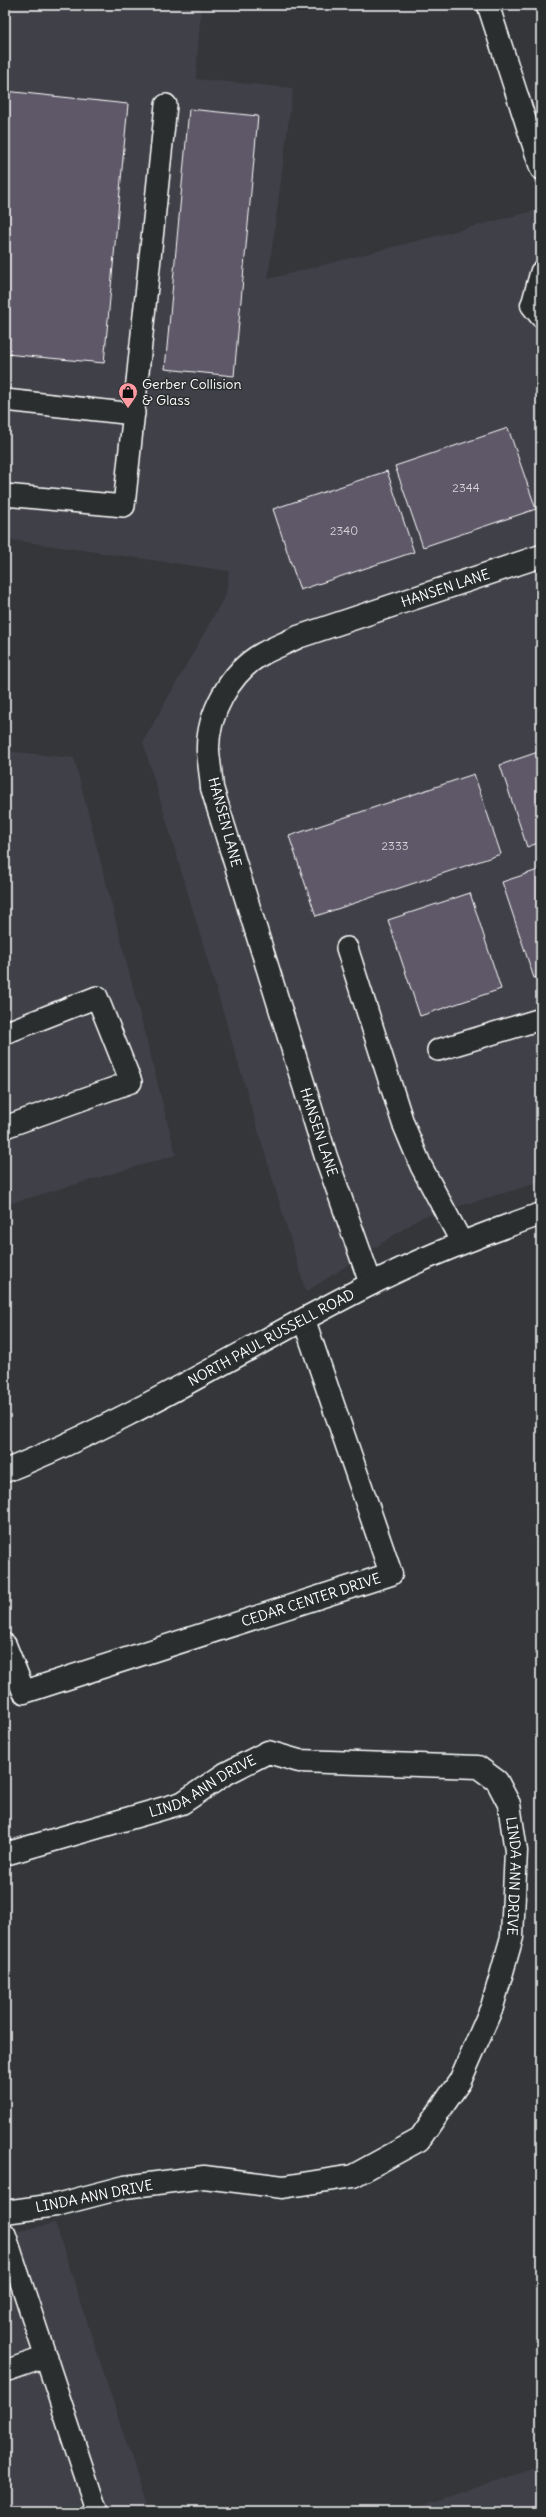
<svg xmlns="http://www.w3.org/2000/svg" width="546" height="2517" font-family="Delius,sans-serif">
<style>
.built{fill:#414048}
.building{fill:#5e5869;stroke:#fff}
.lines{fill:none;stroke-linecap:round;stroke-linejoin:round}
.lane-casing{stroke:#fff;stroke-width:24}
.street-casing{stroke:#fff;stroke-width:25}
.secondary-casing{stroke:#fff;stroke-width:25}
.lane{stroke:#2a2d2e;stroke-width:21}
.street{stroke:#2a2d2e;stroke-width:22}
.secondary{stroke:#2a2d2e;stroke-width:22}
.labels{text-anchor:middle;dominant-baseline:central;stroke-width:3;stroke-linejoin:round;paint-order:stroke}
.number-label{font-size:12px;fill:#d7d5da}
.poi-label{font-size:14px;fill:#fff;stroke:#2a2d2e;text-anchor:start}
.street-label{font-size:14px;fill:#fff;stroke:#2a2d2e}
</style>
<rect width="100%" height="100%" fill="#34363a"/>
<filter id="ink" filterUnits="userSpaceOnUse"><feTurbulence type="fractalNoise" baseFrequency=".025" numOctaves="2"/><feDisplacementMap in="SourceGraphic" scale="8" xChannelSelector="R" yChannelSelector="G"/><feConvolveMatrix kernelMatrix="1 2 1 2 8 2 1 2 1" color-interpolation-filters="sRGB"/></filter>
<g filter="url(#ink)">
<path class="built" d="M5,5H201L196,79L293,88L268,279L541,209V1182L422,1217L306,1292L143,742L226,594L229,571L5,539Z
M5,751L74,758L176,1155L5,1205Z
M55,2223L149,2512H5V2234Z
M541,2466V2512H404Z"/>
<path class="building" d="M5,91L128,104L104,363L5,354Z
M189,109L258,116L234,376L165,369Z
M508,428L536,509L423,547L395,466Z
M387,471L414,552L300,590L273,509Z
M541,751V842L527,847L500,765Z
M474,774L501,854L316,916L289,836Z
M541,869V975L534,978L502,882Z
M470,893L501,989L420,1016L388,920Z
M541,2505V2512H519Z"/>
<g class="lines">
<g class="lane-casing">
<path id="lane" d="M488,5L541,169
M532,305L541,272
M5,400L134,414
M5,495L124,506L166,105
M347,948L403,1123L421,1166L462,1243
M5,1033L97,997L131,1082L5,1127
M438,1050L541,1019
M5,2234L97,2512
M5,2371L46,2357"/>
</g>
<g class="street-casing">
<g id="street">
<path d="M532,305L541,316"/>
<path id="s1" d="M371,1284L326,1157L212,788C211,775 209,763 208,751C207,715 230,672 262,654C273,648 286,643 298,637L541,556"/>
<path id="s2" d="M5,1645L24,1692L391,1574L304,1320"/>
<path id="s3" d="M5,1854L182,1803L225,1774L268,1752L299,1761L478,1767L497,1781L509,1804L516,1851L512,1937L492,2007L460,2081L419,2140L353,2176L283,2187L204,2177L125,2187L56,2205L5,2212"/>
</g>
</g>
<g class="secondary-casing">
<g id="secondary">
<path id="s4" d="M5,1471C133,1420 248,1346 371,1284C425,1256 483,1234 541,1214"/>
</g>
</g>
<use href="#lane" class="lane"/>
<use href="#street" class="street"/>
<use href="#secondary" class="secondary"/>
</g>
</g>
<defs>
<g id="shop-pin" transform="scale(1)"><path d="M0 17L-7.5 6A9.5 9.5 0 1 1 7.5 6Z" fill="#ff9aa2" stroke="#2a2d2e"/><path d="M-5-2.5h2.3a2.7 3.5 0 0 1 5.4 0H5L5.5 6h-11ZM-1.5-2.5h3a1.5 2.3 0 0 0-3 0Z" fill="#111"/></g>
</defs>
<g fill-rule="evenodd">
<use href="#shop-pin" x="128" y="392"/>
</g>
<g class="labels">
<g class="number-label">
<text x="466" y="487">2344</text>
<text x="344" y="530">2340</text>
<text x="395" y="845">2333</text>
</g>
<g class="poi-label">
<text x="142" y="384">Gerber Collision<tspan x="142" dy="16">&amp; Glass</tspan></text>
</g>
<g class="street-label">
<text stroke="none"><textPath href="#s1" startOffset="869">HANSEN LANE</textPath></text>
<text transform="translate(225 822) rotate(75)">HANSEN LANE</text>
<text transform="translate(319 1132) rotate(72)">HANSEN LANE</text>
<text stroke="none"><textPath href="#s4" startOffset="298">NORTH PAUL RUSSELL ROAD</textPath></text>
<text stroke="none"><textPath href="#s2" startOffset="352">CEDAR CENTER DRIVE</textPath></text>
<text stroke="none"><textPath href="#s3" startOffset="210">LINDA ANN DRIVE</textPath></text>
<text stroke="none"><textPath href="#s3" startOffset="618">LINDA ANN DRIVE</textPath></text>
<text transform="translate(94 2196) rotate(-11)">LINDA ANN DRIVE</text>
</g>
</g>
<rect width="546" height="2517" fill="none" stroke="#2a2d2e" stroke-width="20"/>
<rect x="10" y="10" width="526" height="2497" fill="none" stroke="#fff" stroke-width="1.5" filter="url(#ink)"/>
</svg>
